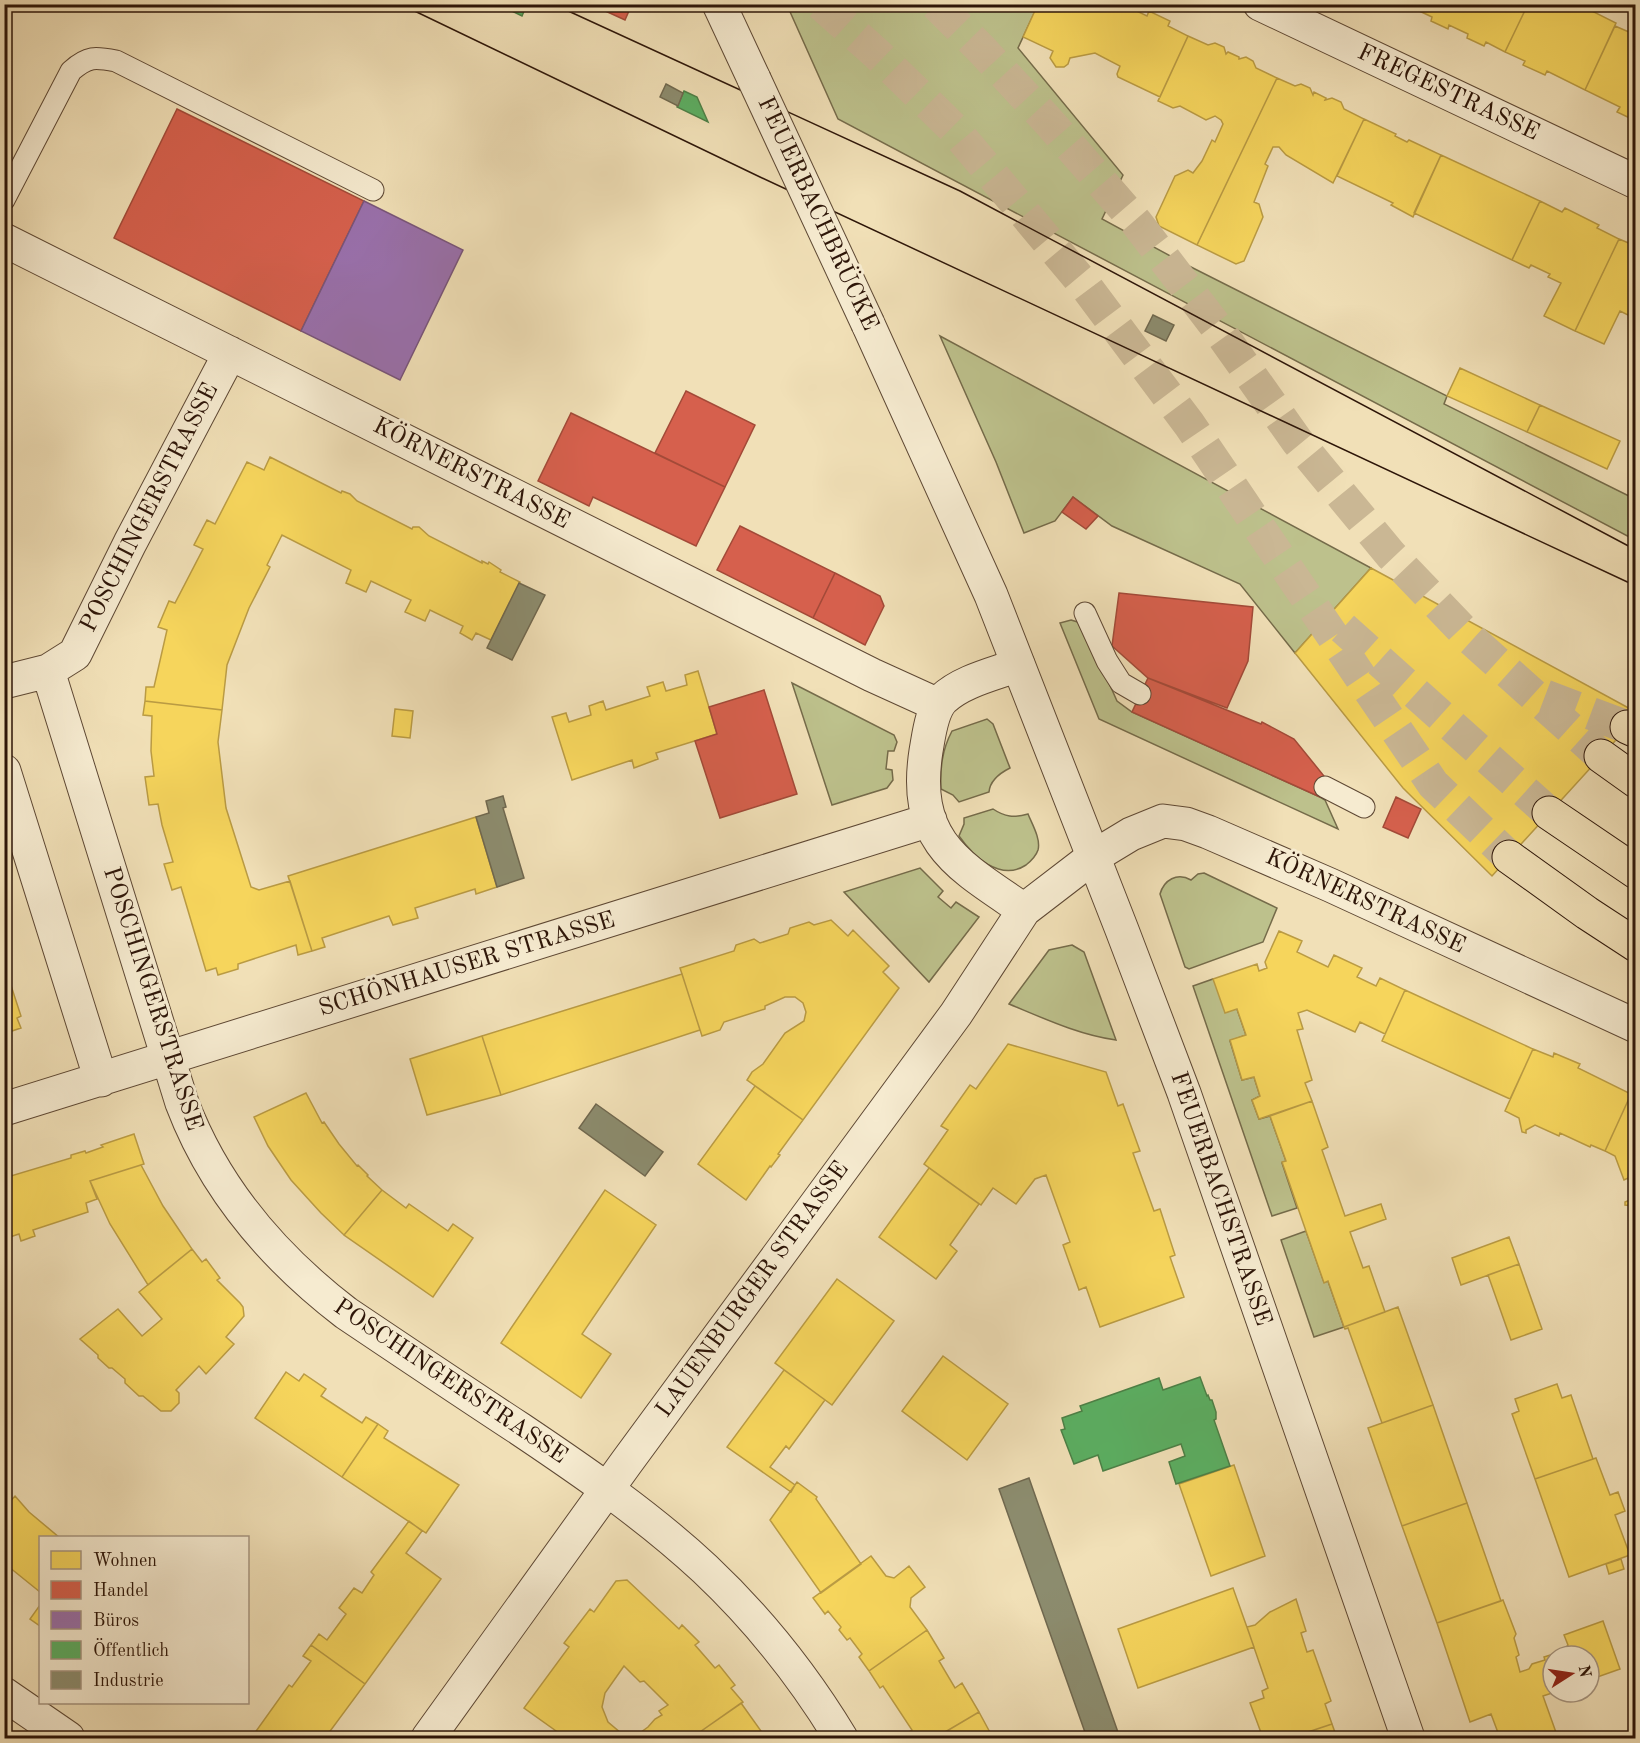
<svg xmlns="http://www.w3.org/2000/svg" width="1640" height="1743" font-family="'Old Standard TT',serif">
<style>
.green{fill:#bdc18c;stroke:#756b4a;stroke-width:1.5}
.homes{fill:#f6d55c;stroke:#ba9b43;stroke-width:1.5;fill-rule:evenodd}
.shops{fill:#d6604d;stroke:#a34a38;stroke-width:1.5}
.offices{fill:#9970ab;stroke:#79557a;stroke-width:1.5}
.public{fill:#5aae61;stroke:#4c8046;stroke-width:1.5}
.industry{fill:#8c8c6e;stroke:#70684f;stroke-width:1.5}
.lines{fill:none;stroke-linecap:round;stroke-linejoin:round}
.motorway-tunnel{stroke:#cab794;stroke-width:33;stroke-dasharray:33 16;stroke-linecap:butt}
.service-casing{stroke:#5e4834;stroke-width:23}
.minor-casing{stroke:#5e4834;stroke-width:35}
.tertiary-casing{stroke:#5e4834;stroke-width:35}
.motorway-casing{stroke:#2d1508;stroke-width:35}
.service{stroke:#f6ebd0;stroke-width:21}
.minor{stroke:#f6ebd0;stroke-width:33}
.tertiary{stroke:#f6ebd0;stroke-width:33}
.motorway{stroke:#f1e0b7;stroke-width:33}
.tram{stroke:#2d1508;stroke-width:1.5}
.tertiary-bridge-casing{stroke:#5e4834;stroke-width:35;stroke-linecap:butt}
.tertiary-bridge{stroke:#f6ebd0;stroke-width:33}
.labels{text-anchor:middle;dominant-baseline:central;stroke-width:6;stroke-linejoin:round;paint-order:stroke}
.street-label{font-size:24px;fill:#2d1508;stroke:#f6ebd0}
</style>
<rect width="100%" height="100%" fill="#f1e0b7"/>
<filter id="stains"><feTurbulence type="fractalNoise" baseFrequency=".00333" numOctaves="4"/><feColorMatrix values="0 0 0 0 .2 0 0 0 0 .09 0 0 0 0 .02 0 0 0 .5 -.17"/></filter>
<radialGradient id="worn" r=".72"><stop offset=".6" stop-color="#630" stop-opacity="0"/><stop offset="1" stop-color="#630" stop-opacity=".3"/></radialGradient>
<path class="green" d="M787,5H1038L1018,48L1123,175L1102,219L1187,265L1447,396L1444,404L1635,499V540L838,119Z
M940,336L1371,568L1295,653L1240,584L1112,526L1073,497L1055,521L1024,533L996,462Z
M1071,620L1081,623L1085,629L1117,701L1132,712L1320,797L1325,800L1338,829L1099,719L1060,623Z
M792,683L894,735L897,742L894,751H888L886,769L892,770L893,780L887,788L832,805Z
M987,719L993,724L1010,768C1000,773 990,780 989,792L959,802L953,795L941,789C940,768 942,750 952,731Z
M993,809C1005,817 1014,818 1028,814C1032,824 1041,839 1038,850C1036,856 1031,861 1026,865C1000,882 973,856 959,836L964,824V818Z
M920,868L943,891L938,897L951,908L956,902L979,917L929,982L844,892Z
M1204,873L1277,908L1263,942L1189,969L1185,967L1160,894C1164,880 1177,872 1191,880L1198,874Z
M1072,945L1084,952L1116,1040C1079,1035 1043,1018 1009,1004L1049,950Z
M1213,979L1237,1009L1246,1035L1230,1041L1242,1080L1254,1077L1260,1096L1252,1100L1259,1119L1270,1116L1286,1161L1282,1163L1297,1208L1272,1216L1193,986Z
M1306,1231L1324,1282L1328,1281L1344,1327L1314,1337L1281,1240Z"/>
<path class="homes" d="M1038,4H1122L1147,16L1149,11L1170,21L1168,26L1188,36L1160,97L1118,77L1117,74L1120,66L1095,53L1070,58L1068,64L1064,67H1056L1050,58L1053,51L1023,37Z
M1414,4H1528L1505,52L1486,42L1484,46L1467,38L1468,34L1449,25L1448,29L1431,21L1432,17L1413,8Z
M1528,4H1578L1616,23L1585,90L1547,71L1545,75L1523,65L1525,61L1505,52Z
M1615,26L1636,35V121L1617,112L1620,107L1585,90Z
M1188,36L1208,45L1215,43L1224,47L1226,54L1228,52L1239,57V59L1246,57L1253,61L1256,68L1277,78L1197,245L1159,226L1156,217L1175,176L1188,170L1193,173L1202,161L1212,140L1215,142L1223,124L1221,120L1215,116L1206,120L1180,106L1173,108L1158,101Z
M1277,78L1295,86L1301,84L1310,88L1313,95L1314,92L1326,98L1325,100L1332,98L1341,102L1344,109L1364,119L1333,183L1286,155L1279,147H1273L1265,164L1268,166L1254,202L1259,204L1263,217L1244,261L1236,264L1197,245Z
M1364,119L1396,134L1395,136L1407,142L1409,140L1441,155L1413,217L1391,205L1393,203L1337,176Z
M1441,155L1540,201L1512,260L1414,213Z
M1540,201L1562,212L1565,208L1599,225L1597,228L1619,239L1575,331L1544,316L1561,283L1548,277L1550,274L1531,265L1529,268L1512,260Z
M1619,239L1636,246V315L1633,314L1632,317L1620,311L1604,344L1575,331Z
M1460,368L1540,405L1527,432L1447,396Z
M1540,405L1620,441L1607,469L1527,432Z
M270,457L341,493L342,491L350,494L357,501L412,529L413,527H419L429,536L482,563V561L488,564L489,562L501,570L500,572L520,582L491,640L476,633L472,640L460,633L463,626L430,610L425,621L405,612L411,600L371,581L366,592L346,583L351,570L282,535L267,565L270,567L249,608L227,665L222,710L145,701L146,687H154L167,630L158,627L169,601L175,603L203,549L194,545L207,520L215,524L247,462L264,470Z
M1371,568L1636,712V718L1492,876L1403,788L1295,653Z
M698,671L717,734L656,753L658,759L634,768L632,760L572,780L552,717L566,713L569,722L591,715L589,706L603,701L606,710L650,696L647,687L663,682L666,691L687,685L685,675Z
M145,701L222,710L218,742L226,808L251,887L259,890L290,881L312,951L298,955L296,945L238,964V969L218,975L216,968L206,971L181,887L172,890L164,864L173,862L162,825L158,804L149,805L145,777L154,776L151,751L152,716L143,715Z
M395,709L413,711L410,738L392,736Z
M476,817L497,887L476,894L475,889L415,908L418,918L393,925L389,916L322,938L325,947L312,951L288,876Z
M831,920L848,936L853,930L889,966L883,972L899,988L803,1120L747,1080L752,1072L763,1064L785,1033L804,1021L806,1012L803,1003L795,997H785L765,1006V1009L724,1022L720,1030L702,1036L680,968L734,951L736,945L754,939L760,943L788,934L790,928L809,922L814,925Z
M1279,931L1302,941L1297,952L1328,967L1334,955L1362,968L1357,977L1376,986L1380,978L1405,990L1385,1034L1360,1022L1355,1032L1307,1010L1298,1013L1303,1029L1297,1030L1312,1080L1305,1083L1312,1101L1259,1119L1252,1100L1260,1096L1254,1077L1242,1080L1230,1040L1246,1035L1237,1009L1225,1013L1213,979L1257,964L1259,971L1267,968L1265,962Z
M4,964L21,1016L17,1018L21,1028L9,1032L11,1038L4,1040Z
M682,974L700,1030L501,1095L482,1036Z
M1405,990L1533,1049L1510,1099L1382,1041Z
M482,1036L501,1095L427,1115L410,1059Z
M1008,1044L1106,1072L1118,1106L1123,1104L1140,1151L1133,1153L1154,1211L1160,1209L1175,1255L1170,1257L1184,1297L1100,1327L1086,1287L1079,1290L1063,1245L1070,1242L1046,1175L1035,1179L1016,1204L993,1188L981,1205L924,1164L948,1130L941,1126L970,1085L976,1089Z
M1533,1049L1553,1057L1554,1053L1580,1064L1578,1068L1631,1094L1605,1151L1591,1145L1590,1147L1560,1133L1559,1136L1535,1125L1526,1130V1133L1522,1132L1519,1118L1505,1111Z
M755,1086L803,1120L778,1154L780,1155L771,1167L770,1166L746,1200L698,1164Z
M306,1093L322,1123L324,1122L339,1144L357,1166L358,1165L368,1175L367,1176L382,1190L344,1235L321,1213L291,1180L268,1146L254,1117Z
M1631,1094L1636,1095V1214L1633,1206L1625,1205V1202L1630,1200L1632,1194L1628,1178L1624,1180L1615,1156L1605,1151Z
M1312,1101L1328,1147L1322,1150L1345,1216L1381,1204L1386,1219L1350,1232L1363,1268L1369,1266L1385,1312L1344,1327L1328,1281L1324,1283L1282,1162L1286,1161L1270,1116Z
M134,1134L144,1164L90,1181L97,1199L86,1203L88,1212L33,1230L35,1236L21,1241L19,1234L4,1239V1178L71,1158V1155L85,1151L86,1153L103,1147L101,1145Z
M141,1165L163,1206L192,1249L148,1285L110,1224L90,1181Z
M929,1168L979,1204L950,1245L957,1251L936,1279L879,1237Z
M382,1190L406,1208L409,1204L448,1231L453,1224L473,1238L433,1297L344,1235Z
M605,1190L656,1225L582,1334L611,1354L581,1398L501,1343Z
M1509,1237L1519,1264L1461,1285L1452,1258Z
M192,1249L202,1262L206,1259L220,1278L217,1280L240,1303L243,1307L244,1316L226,1337L234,1344L206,1374L199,1366L176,1390L179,1393V1403L171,1411H161L143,1396H139L125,1383V1379L112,1368H109L98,1358V1355L80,1339L118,1309L142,1336L162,1319L139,1292Z
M1519,1264L1542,1329L1511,1340L1488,1275Z
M837,1279L894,1321L832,1405L775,1363Z
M1398,1307L1433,1405L1382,1423L1348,1328L1345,1329L1344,1327Z
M943,1356L1008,1404L967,1460L902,1411Z
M784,1370L825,1400L789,1449L786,1446L770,1467L795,1485L791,1492L727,1447Z
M286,1372L299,1381L304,1374L326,1389L321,1396L362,1423L366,1417L378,1424L342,1477L255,1418Z
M1557,1384L1562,1398L1571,1395L1593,1459L1535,1479L1512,1414L1519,1411L1515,1399Z
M1433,1405L1467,1503L1402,1526L1368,1428Z
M378,1424L388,1431L384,1438L459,1485L426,1533L342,1477Z
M1596,1458L1610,1495L1618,1492L1625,1511L1615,1515L1630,1555L1569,1577L1535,1479Z
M1234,1465L1265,1556L1211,1576L1179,1484Z
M797,1482L817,1497L816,1499L861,1564L821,1593L770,1520Z
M15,1496L29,1512L60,1538H40V1592L4,1563V1508Z
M1467,1503L1501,1601L1437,1623L1402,1526Z
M409,1521L422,1531L406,1553L441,1579L365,1684L311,1645L319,1634L327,1640L346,1614L339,1608L354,1588L362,1593L374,1575L371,1572Z
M871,1556L886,1576L894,1578L909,1566L925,1587L911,1598L910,1607L927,1630L869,1671L859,1657L862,1654L850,1638L847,1640L839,1630L841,1627L828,1611L825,1614L813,1598Z
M1621,1559L1624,1569L1609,1574L1606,1564Z
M627,1580L679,1629L682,1625L699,1642L695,1645L715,1668L719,1665L735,1685L731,1688L743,1702L691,1738H566L524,1708L569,1647L564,1643L590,1609L594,1612L616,1581ZM624,1666L640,1682L644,1681L668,1705L659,1711L662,1715L655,1719L648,1727L634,1737L632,1735L627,1738L608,1722L602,1707L605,1693Z
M1233,1588L1254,1647L1138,1688L1118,1629Z
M1296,1599L1306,1631L1301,1633L1307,1652L1313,1650L1331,1701L1325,1704L1332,1724L1290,1738H1263L1250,1703L1264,1698L1262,1691L1268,1688L1247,1627L1255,1625L1270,1612Z
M1503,1600L1516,1634L1514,1638L1519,1655L1516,1657L1520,1672L1529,1669L1532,1664L1545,1660L1544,1657L1563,1651L1568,1645L1564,1635L1603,1621L1620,1669L1589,1680V1656H1553V1692H1555L1543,1696L1558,1738H1500L1491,1714L1470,1722L1437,1623Z
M40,1605V1626L30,1619Z
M927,1630L944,1658L939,1661L955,1688L962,1683L979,1712L935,1738H913L909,1732L912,1730L883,1686L880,1688L869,1671Z
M311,1645L365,1684L325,1738H260L254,1734L289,1685L292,1687L311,1661L303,1656Z
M741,1703L766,1738H695L693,1737Z
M979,1712L993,1738H935Z
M1332,1724L1337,1738H1290Z"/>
<path class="shops" d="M590,4H632L625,20Z
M177,109L364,201L301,331L114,238Z
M686,391L755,425L725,487L655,453Z
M571,413L725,487L696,546L593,497L589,506L538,481Z
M1073,497L1098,516L1086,529L1062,512Z
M740,526L835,573L813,618L717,570Z
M835,573L880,596L884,606L865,645L813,618Z
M1119,593L1253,607L1248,661L1227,708L1148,678L1112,646Z
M1148,678L1261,724L1262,722L1294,739L1328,781L1320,797L1132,712Z
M764,690L797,794L720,818L695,741L717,734L709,707Z
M1396,797L1421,809L1408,838L1383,827Z"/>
<path class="offices" d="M364,201L463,250L400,380L301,331Z"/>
<path class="public" d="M497,4H527L522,16Z
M684,91L697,97L708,122L677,107Z
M1200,1377L1207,1396L1208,1395L1210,1400H1212L1216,1412V1419L1214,1420L1230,1466L1176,1484L1169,1462L1185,1456L1181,1444L1103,1471L1098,1455L1074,1464L1061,1430L1065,1429L1062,1418L1082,1411L1080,1406L1159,1378L1163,1390Z"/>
<path class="industry" d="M666,84L683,93L678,106L660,97Z
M1153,315L1174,325L1166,341L1145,331Z
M519,583L545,595L512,660L487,648Z
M503,796L506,807L503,808L524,878L497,887L476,817L489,813L486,801Z
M596,1104L663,1152L645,1176L579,1128Z
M1029,1478L1120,1738H1087L999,1489Z"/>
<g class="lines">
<path class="motorway-tunnel" d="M821,4L877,54L953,128L1087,288L1189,424L1433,784L1509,857
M936,4L982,50L1048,121L1136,222L1218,329L1297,441L1391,555L1470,638L1601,756
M1343,628L1549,813
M1545,696L1627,727"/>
<g class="service-casing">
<path id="service" d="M4,200L71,71C88,56 95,57 116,61L373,190
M1085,613L1107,661L1121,683L1140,694
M1325,787L1364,807"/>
</g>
<g class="minor-casing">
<path id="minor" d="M1260,4L1636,182
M4,240L872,675L938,705
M1018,665C994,674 962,681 943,699C931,711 929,735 926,751C912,842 958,865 1024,910
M48,671L182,1103C215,1190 273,1257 346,1313C404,1352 462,1391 520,1429C584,1472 648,1516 705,1569C757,1618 804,1677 841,1738
M4,682L48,671L75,654L130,543L230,353
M4,771L101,1080
M4,1109L930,820
M4,1694L68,1738
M428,1738L626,1463L956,1014L1024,910L1093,857L1131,834L1163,821L1186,824L1208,832L1330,885L1636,1026"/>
</g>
<g class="tertiary-casing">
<path id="tertiary" d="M719,4L754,79
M868,324L991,595L1122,930L1184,1093L1408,1738"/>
</g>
<g class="motorway-casing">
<path id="motorway" d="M1627,727L1636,731
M1601,756L1636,781
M1549,813L1636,872
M1509,857L1587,913L1636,945"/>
</g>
<use href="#service" class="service"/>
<use href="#minor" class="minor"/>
<use href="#tertiary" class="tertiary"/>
<use href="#motorway" class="motorway"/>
<path class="tram" d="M400,4L760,177L1636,586
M553,4L960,191L1636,550"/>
<g class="tertiary-bridge-casing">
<path id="tertiary-bridge" d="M754,79L868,324"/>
</g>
<use href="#tertiary-bridge" class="tertiary-bridge"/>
</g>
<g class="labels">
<g class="street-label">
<text transform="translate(1448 93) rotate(25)">FREGESTRASSE</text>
<text transform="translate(817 214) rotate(65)">FEUERBACHBRÜCKE</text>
<text transform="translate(471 474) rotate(27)">KÖRNERSTRASSE</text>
<text transform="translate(150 508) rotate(-63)">POSCHINGERSTRASSE</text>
<text transform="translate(1365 902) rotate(25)">KÖRNERSTRASSE</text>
<text transform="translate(467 965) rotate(-17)">SCHÖNHAUSER STRASSE</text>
<text transform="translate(152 999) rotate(72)">POSCHINGERSTRASSE</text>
<text transform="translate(1220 1199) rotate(71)">FEUERBACHSTRASSE</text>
<text transform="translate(753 1290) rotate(-54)">LAUENBURGER STRASSE</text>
<text transform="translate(450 1382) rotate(34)">POSCHINGERSTRASSE</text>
</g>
</g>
<rect width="1640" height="1743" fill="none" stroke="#f1e0b7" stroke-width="24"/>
<rect x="6" y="6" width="1628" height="1731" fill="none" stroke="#2d1508" stroke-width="3"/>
<rect x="12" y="12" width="1616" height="1719" fill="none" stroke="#2d1508" stroke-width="1.5"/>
<rect x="39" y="1536" width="210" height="168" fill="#f6ebd0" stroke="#a69580" stroke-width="1.5"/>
<rect x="51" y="1551" width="30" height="18" fill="#f6d55c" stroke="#a69580" stroke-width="1.5"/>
<text x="93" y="1566" font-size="18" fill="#2d1508">Wohnen</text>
<rect x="51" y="1581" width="30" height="18" fill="#d6604d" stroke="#a69580" stroke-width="1.5"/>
<text x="93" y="1596" font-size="18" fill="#2d1508">Handel</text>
<rect x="51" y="1611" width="30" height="18" fill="#9970ab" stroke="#a69580" stroke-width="1.5"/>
<text x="93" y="1626" font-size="18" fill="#2d1508">Büros</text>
<rect x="51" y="1641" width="30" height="18" fill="#5aae61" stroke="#a69580" stroke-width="1.5"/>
<text x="93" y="1656" font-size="18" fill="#2d1508">Öffentlich</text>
<rect x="51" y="1671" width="30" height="18" fill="#8c8c6e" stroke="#a69580" stroke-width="1.5"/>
<text x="93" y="1686" font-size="18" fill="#2d1508">Industrie</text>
<g transform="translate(1571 1674) rotate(78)"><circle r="28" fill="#f6ebd0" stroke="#a69580" stroke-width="1.5"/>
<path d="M0-4.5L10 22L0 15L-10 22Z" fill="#8f2418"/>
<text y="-9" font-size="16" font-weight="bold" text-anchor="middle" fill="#2d1508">N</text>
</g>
<rect width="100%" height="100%" filter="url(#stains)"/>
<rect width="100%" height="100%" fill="url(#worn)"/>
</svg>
